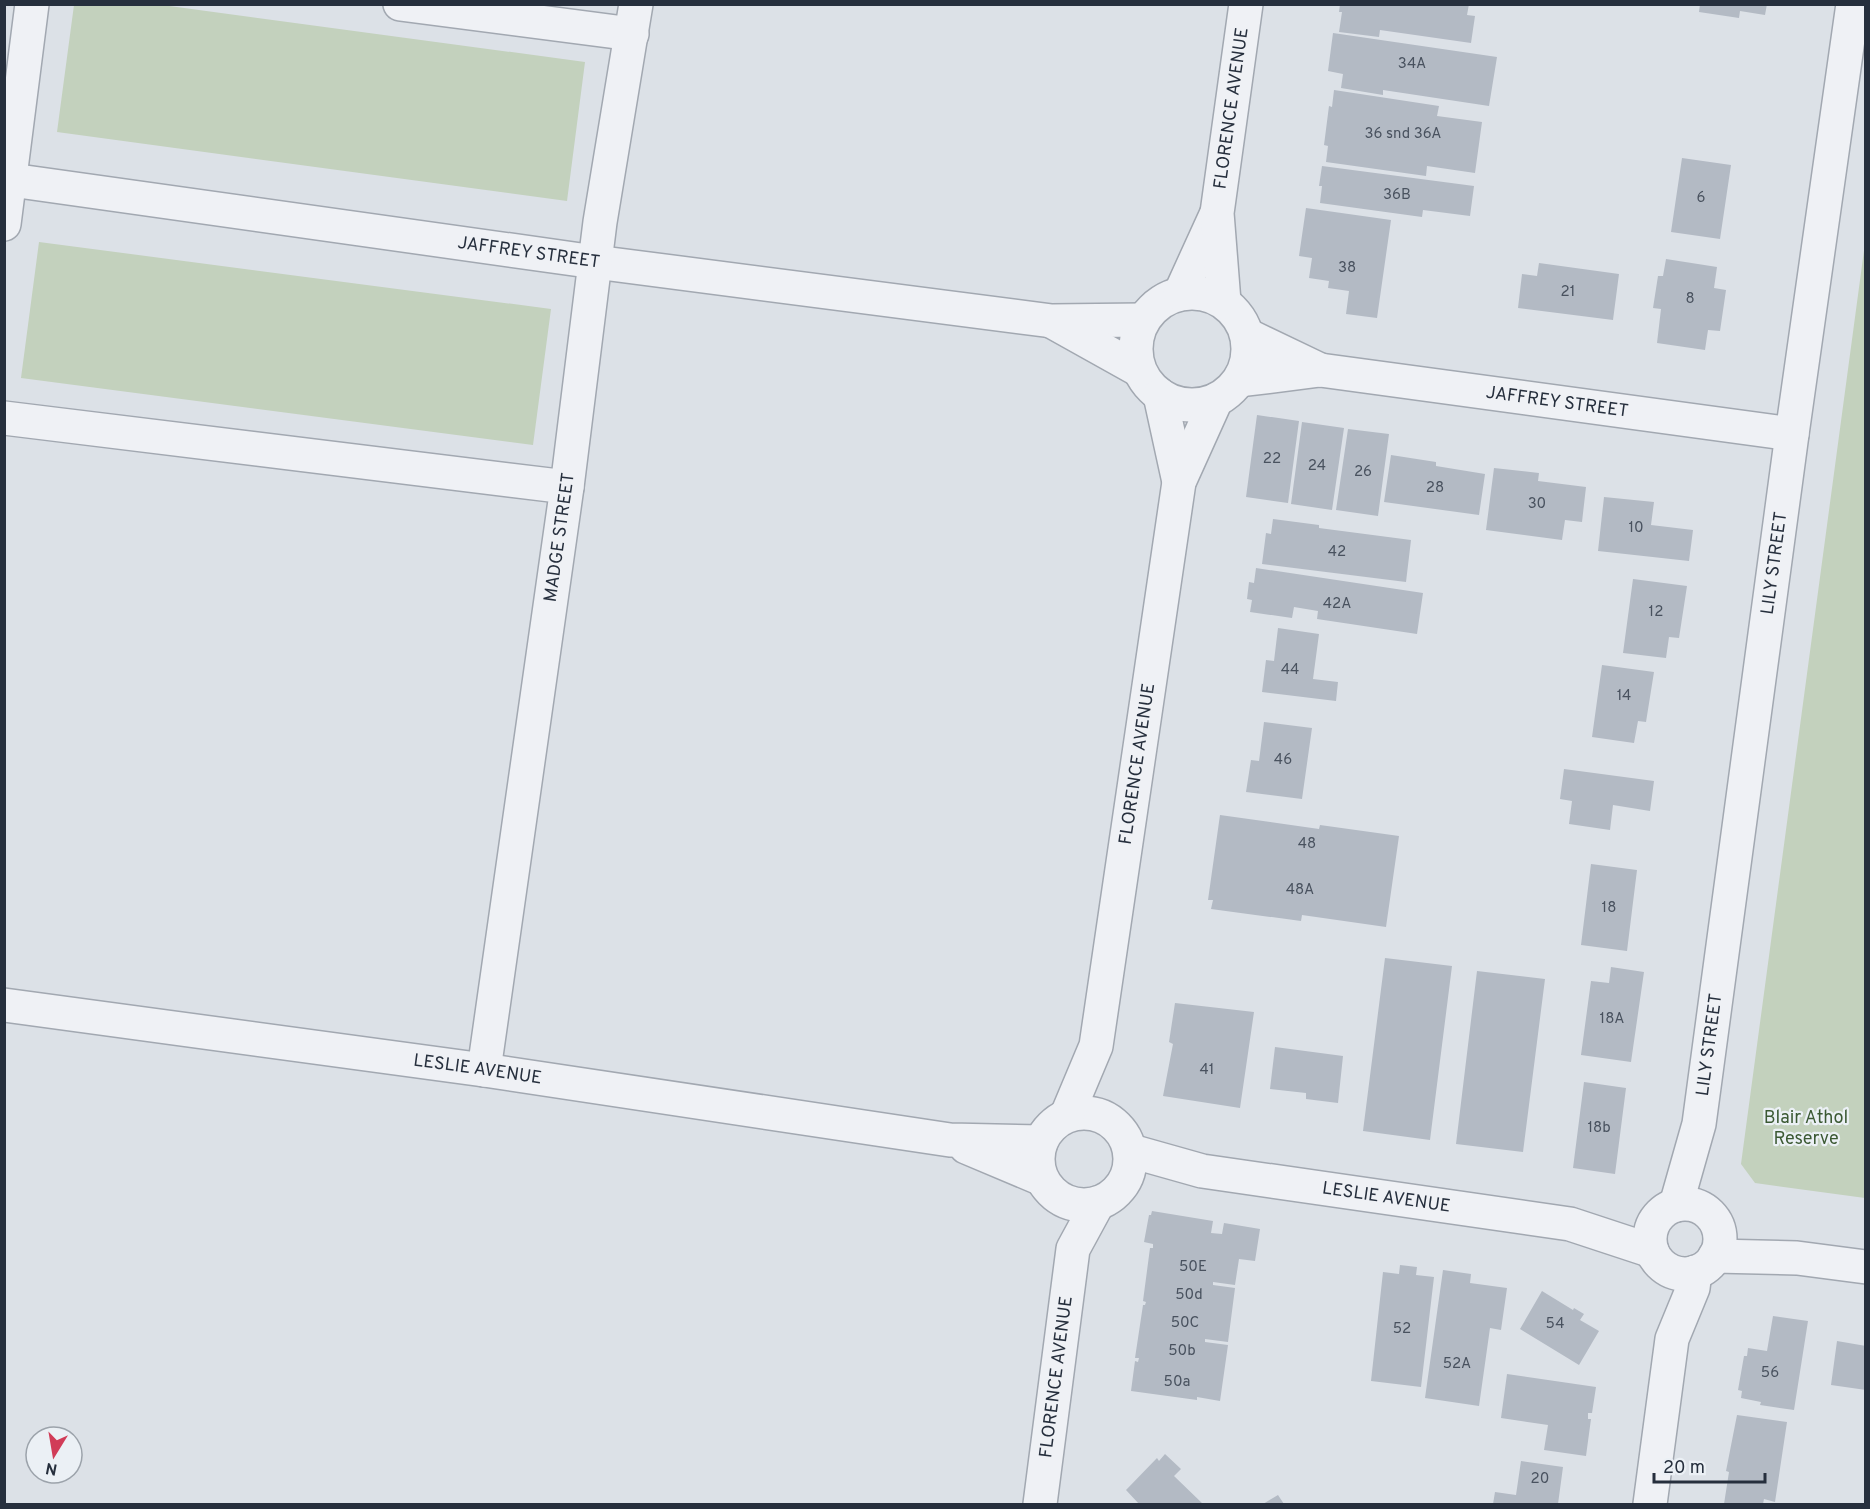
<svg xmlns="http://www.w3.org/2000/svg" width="1870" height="1509" font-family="Overpass,sans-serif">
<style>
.green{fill:#c3d1bd}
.building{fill:#b3bac4}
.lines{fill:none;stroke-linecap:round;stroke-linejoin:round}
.minor-casing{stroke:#a2a8b1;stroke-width:36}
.minor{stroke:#eff1f5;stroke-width:33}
.labels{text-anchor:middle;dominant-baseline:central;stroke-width:4.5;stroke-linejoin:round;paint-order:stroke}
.number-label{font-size:15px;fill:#49525f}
.street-label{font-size:18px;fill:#262f3d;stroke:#ebf0f5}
.park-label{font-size:18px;fill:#3b5933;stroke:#ebf0f5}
</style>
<rect width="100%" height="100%" fill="#dce1e7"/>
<path class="green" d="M74,5H162L585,62L567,201L57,132Z
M39,242L551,309L533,445L21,378Z
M1865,243V1198L1755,1183L1741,1164Z"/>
<path class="building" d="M1340,4H1469L1467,15L1475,16L1471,43L1380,30L1379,37L1339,32L1342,12H1339Z
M1700,4H1767L1765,15L1740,11L1739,18L1699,12Z
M1333,33L1497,57L1489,106L1383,90V95L1341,88L1343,74L1328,71Z
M1334,90L1439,106L1437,116L1482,122L1475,173L1427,166L1426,176L1326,162L1328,146L1324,145L1329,106L1332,107Z
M1682,158L1731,165L1720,239L1671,232Z
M1322,166L1474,186L1470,216L1423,210L1422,217L1320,203L1322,186H1319Z
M1306,208L1391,220L1377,318L1346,314L1349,291L1328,288L1329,281L1309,278L1312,258L1299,256Z
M1666,259L1717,267L1714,288L1726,290L1720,331L1708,330L1705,350L1657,343L1661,309L1653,308L1658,276H1663Z
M1539,263L1619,274L1613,320L1518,308L1522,274L1537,276Z
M1257,415L1299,421L1288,503L1246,497Z
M1302,422L1344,428L1332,510L1291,504Z
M1348,429L1389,434L1378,516L1336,510Z
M1391,455L1436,462V466L1485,474L1479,515L1384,502Z
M1494,468L1539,473L1538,481L1586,487L1582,522L1565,520L1562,540L1486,530Z
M1604,497L1654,502L1651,525L1693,530L1689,561L1598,551Z
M1273,519L1319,525V528L1411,540L1406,582L1262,564L1266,533L1271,534Z
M1256,568L1423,593L1417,634L1317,619L1318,611L1294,607L1292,618L1250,612L1252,600L1247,599L1249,582L1254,583Z
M1633,579L1687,586L1679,638L1669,637L1666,658L1623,653Z
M1278,628L1319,634L1313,679L1338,682L1336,701L1262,692L1266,660L1274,661Z
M1602,665L1654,672L1646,722L1638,721L1634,743L1592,737Z
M1264,722L1312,728L1302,799L1246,792L1251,760L1259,761Z
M1564,769L1654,781L1650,811L1613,805L1610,830L1569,824L1572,801L1560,799Z
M1220,815L1319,829L1320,825L1399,836L1386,927L1302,915L1301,921L1211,909L1213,900H1208Z
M1591,864L1637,870L1627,951L1581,945Z
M1385,958L1452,966L1430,1140L1363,1131Z
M1611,967L1644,972L1631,1062L1581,1055L1591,981L1609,983Z
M1477,971L1545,979L1523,1152L1456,1144Z
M1175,1003L1254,1012L1240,1108L1163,1096L1173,1044L1169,1042Z
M1275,1047L1343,1056L1338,1103L1306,1099V1093L1270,1089Z
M1584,1082L1626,1088L1615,1174L1573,1168Z
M1152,1211L1213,1221L1211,1233L1222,1234L1224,1223L1260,1229L1255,1261L1239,1259L1235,1285L1213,1282V1285L1235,1288L1228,1342L1205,1339V1342L1228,1345L1220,1401L1197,1397V1400L1131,1391L1135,1361L1138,1362L1139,1358H1135L1143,1305H1145L1146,1302L1143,1301L1150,1248H1153V1244L1144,1242L1149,1215H1151Z
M1400,1265L1417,1267L1416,1275L1434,1277L1421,1387L1371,1381L1383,1272L1399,1274Z
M1443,1270L1471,1274L1470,1283L1507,1288L1501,1330L1490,1328L1479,1406L1425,1398Z
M1542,1291L1573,1310L1574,1308L1584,1314L1580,1320L1599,1331L1579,1365L1520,1329Z
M1773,1316L1808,1321L1794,1410L1760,1405L1761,1402L1741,1398L1742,1391L1738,1390L1744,1356H1747L1748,1348L1767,1351Z
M1837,1341L1866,1346V1390L1831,1385Z
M1507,1374L1596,1387L1592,1413H1588V1419H1591L1586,1456L1544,1450L1548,1425L1501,1418Z
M1737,1415L1787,1422L1775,1502L1764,1499L1763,1504H1724L1729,1472L1726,1471Z
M1165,1454L1181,1469L1174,1476L1203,1504H1139L1126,1490L1157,1458L1159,1461Z
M1521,1461L1563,1467L1558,1504H1493L1495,1492L1516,1495Z
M1278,1495L1284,1504H1263Z"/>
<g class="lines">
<g class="minor-casing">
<g id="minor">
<path d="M400,4L632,34"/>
<path id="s1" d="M4,179L595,262L1052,321L1143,320"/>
<path d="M4,224L32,4"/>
<circle cx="1192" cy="349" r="56"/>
<path d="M1180,294L1216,215"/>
<path id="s2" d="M1224,302L1217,213L1246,4"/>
<path d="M1053,322L1139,370"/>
<path d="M1247,335L1320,370"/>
<path id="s3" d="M1240,380L1320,370L1792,434"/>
<path d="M1160,395L1179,482"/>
<path d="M4,418L567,487"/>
<path id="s4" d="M4,1005L484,1070L950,1140L1041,1142"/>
<path id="s5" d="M484,1070L567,487L600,222L636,4"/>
<circle cx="1084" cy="1159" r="46"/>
<path id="s6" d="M1067,1115L1096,1046L1179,482L1216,400"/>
<path d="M966,1147L1042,1179"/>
<path id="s7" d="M1131,1151L1202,1171L1570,1224L1652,1251"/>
<circle cx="1685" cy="1239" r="35"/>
<path id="s8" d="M1676,1205L1699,1124L1792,434L1853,4"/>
<path d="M1715,1256L1797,1258L1866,1267"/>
<path id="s9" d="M1040,1504L1073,1249L1098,1203"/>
<path d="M1650,1504L1672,1339L1693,1288L1695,1272"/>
</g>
</g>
<use href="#minor" class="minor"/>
</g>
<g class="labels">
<g class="number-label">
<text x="1412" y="64">34A</text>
<text x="1403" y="134">36 snd 36A</text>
<text x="1397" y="195">36B</text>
<text x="1701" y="198">6</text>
<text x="1347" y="268">38</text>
<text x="1568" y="292">21</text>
<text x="1690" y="299">8</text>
<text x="1272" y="459">22</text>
<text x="1317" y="466">24</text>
<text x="1363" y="472">26</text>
<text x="1435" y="488">28</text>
<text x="1537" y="504">30</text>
<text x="1636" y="528">10</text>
<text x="1337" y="552">42</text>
<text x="1337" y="604">42A</text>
<text x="1656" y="612">12</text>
<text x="1290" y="670">44</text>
<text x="1624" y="696">14</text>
<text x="1283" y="760">46</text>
<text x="1307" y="844">48</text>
<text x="1300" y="890">48A</text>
<text x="1609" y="908">18</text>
<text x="1612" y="1019">18A</text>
<text x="1207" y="1070">41</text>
<text x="1599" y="1128">18b</text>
<text x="1193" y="1267">50E</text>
<text x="1189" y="1295">50d</text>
<text x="1185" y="1323">50C</text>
<text x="1555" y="1324">54</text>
<text x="1402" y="1329">52</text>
<text x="1182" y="1351">50b</text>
<text x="1457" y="1364">52A</text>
<text x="1770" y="1373">56</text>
<text x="1177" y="1382">50a</text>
<text x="1540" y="1479">20</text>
</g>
<g class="street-label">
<text stroke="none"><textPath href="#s2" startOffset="195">FLORENCE AVENUE</textPath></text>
<text stroke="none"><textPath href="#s1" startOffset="530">JAFFREY STREET</textPath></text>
<text stroke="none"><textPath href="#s3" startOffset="320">JAFFREY STREET</textPath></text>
<text stroke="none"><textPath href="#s5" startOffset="538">MADGE STREET</textPath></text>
<text stroke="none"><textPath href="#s8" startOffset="650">LILY STREET</textPath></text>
<text stroke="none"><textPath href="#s6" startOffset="360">FLORENCE AVENUE</textPath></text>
<text stroke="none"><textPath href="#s8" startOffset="164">LILY STREET</textPath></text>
<text stroke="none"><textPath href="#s4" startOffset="478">LESLIE AVENUE</textPath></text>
<text stroke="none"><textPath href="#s7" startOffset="260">LESLIE AVENUE</textPath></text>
<text stroke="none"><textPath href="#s9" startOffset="128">FLORENCE AVENUE</textPath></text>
</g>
<g class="park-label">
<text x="1806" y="1118">Blair Athol<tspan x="1806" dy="21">Reserve</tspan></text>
</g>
</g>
<rect width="1870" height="1509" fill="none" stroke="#262f3d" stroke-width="12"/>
<g transform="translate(54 1455) rotate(191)"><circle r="28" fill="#ebf0f5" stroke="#9ca3ab" stroke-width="1.5"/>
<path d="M0-4.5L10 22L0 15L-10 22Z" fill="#d13c58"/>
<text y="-9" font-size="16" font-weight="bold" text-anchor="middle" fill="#262f3d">N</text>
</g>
<path d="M1654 1473v9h111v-9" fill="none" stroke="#262f3d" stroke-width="3"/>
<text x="1663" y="1473" font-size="18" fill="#262f3d" stroke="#ebf0f5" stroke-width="4.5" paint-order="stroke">20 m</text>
</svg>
